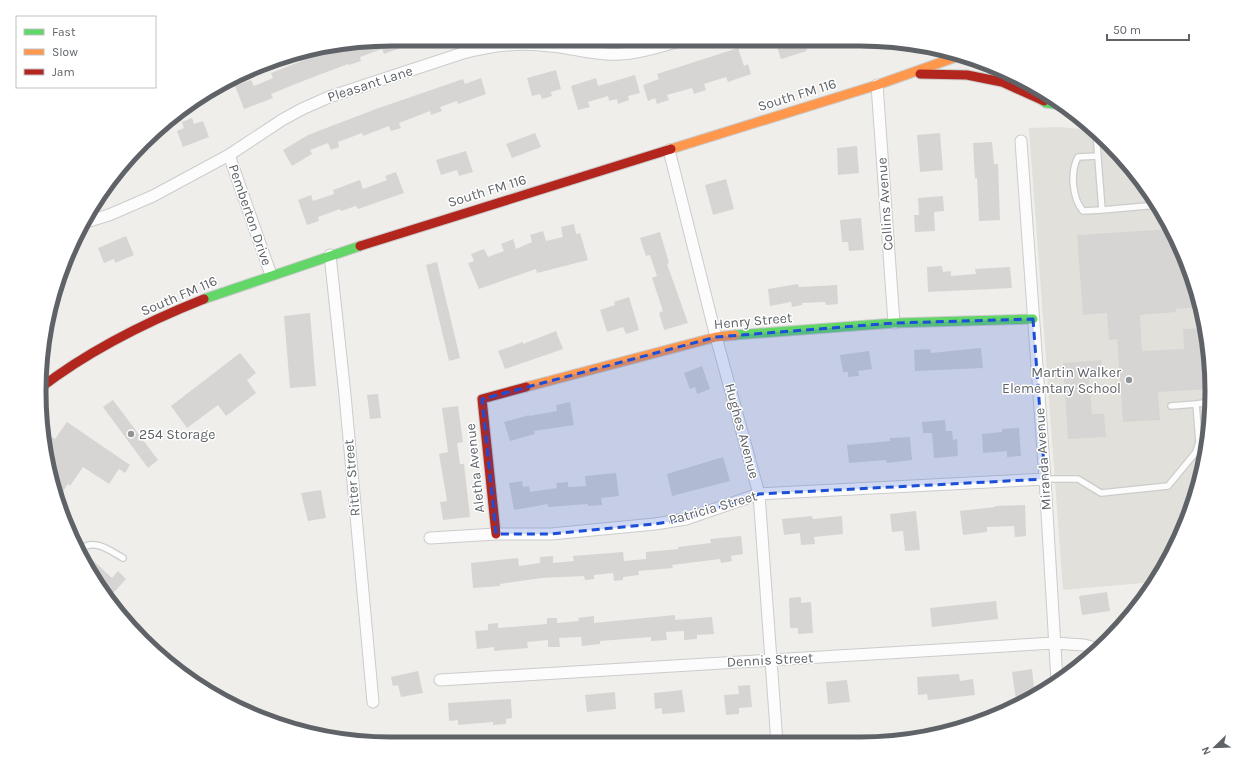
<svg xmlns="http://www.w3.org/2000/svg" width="1251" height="783" font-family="Karla,sans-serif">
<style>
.education{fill:#e2e0da}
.building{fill:#d6d5d3}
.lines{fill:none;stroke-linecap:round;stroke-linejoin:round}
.lane-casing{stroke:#cbcccc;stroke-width:8}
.street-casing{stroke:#cbcccc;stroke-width:13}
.fast-casing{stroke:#cacacb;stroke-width:11}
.slow-casing{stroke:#cacacb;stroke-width:11}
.jam-casing{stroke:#cacacb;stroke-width:11}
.lane{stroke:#fdfcfc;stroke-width:5.5}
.street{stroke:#fdfcfc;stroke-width:11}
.fast{stroke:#63d668;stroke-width:9}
.slow{stroke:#ff974d;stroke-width:9}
.jam{stroke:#b3261e;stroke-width:9}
.marked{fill:#1d4ed8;fill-opacity:0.2;stroke:#1d4ed8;stroke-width:3;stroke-dasharray:8 5;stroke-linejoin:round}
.poi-dot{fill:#919496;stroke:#fff;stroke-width:1.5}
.labels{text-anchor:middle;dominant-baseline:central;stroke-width:3;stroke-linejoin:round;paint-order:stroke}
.street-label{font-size:14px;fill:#5f6368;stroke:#fff}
.poi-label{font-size:14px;fill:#5f6368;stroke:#fff;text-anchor:end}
.rim{fill:none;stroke:#5f6368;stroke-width:5}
</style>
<rect width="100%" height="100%" fill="#efeeea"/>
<path class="education" d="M1058,127L1094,130L1124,159L1165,215L1193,278L1209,345L1211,414L1200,483L1176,547L1154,582L1063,590L1029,128Z"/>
<path class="building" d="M392,39L421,40L384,54L382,49L360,57L361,61L349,65L348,64L303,81L271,94L273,98L244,109L235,86L251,80L254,86L273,78L271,73L317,55L316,51Z
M775,41L823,42L806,49L807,51L781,59Z
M738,48L744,66L748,64L751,74L728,82L726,77L704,84L706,90L694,94L692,88L667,95L669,100L657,104L655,98L648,101L643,85L659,79L657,74Z
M556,70L561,89L551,92L552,96L542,99L540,94L532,96L527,78Z
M635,75L640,93L628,96L629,100L618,104L617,99L609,101L608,96L588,102L590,107L578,110L571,86L596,78L598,86Z
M481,78L486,94L458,104L457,101L440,107L442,111L431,115L430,111L399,123L401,128L391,131L389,126L363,136L362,133L338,142L339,147L331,150L328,143L310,150L312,154L292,166L283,150L308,135L376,109L463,79L465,84Z
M192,118L194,124L203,121L209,137L183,147L177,131L184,128L182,122Z
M535,133L541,147L512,158L506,144Z
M940,133L943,170L920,172L917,135Z
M992,142L994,164H998L1000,220L979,221L977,178H975L973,143Z
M857,146L859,173L838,175L837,148Z
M466,151L473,172L459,176L457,170L441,175L436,160Z
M396,172L404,193L358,209L356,206L341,211L340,209L318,217L319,221L307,225L298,200L311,195L313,201L334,194L333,190L360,180L363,189L387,180L385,176Z
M726,179L734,209L713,215L705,185Z
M943,196L944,211L934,212L935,231L915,232L914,215H919L918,198Z
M861,218L864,250L849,251L848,242H842L840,220Z
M574,224L576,234L580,233L588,260L537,273L536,269L479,289L468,263L474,261L471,254L484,249L488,257L504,251L501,244L513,239L516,249L532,242L530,235L543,231L546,241L563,237L561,227Z
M1171,229L1193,278L1200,307L1176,309V312L1140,315L1142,351L1184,349L1183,329L1205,328L1209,345L1210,389L1158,392L1160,420L1123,422L1117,339L1109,340L1107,313L1083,315L1077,235Z
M660,232L669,263L667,264L688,323L664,330L659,313L663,311L652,278L657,276L650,255L646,256L640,238Z
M126,236L134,255L115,263L114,259L104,263L98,248Z
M437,262L460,358L449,361L426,265Z
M942,266L943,272L951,271V276L976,274L975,269L1010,267L1012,288L928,292L927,267Z
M798,284L799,287L837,285L838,304L826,305L825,302L802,303V305L792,307L791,302L770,306L768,289Z
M629,297L639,330L626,334L623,327L607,332L600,310L615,305L614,302Z
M310,313L316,386L290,388L284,316Z
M556,331L563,349L505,369L498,351L523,342V344Z
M981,348L983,368L915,371L914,350L930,349L931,353Z
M869,351L872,369L858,371L859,376L848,377V372H843L840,355Z
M240,353L256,373L247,380L256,393L226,416L218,405L187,428L171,406Z
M1101,360L1102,378L1089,379L1092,414H1104L1106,437L1068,439L1063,363Z
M702,366L710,389L697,394L695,387L690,389L684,373Z
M378,394L381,418L370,419L367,395Z
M113,400L158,460L148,468L103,407Z
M570,402L574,425L534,431L535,434L510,441L504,422L529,415V416L557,411L556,405Z
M458,406L463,442L457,443L460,464H464L470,517L443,520L440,502L447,501L439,454L448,452L442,408Z
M945,420L946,431H952L953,440L957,439L958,456L934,458L932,433H923L922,422Z
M67,422L130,465L125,473L119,469L109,484L83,467L70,486L68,484L57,500L46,433L55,439Z
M1019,428L1021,456L1007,457V451L983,453L982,434L1002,432V429Z
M910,437L912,460L887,463L886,460L849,463L847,445L890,441V438Z
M723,457L730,481L672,496L667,474Z
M616,473L619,496L601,498L602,505L588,506V504L548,507V504L514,510L509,483L522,481L523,487L529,486L530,492L557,488L556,483L568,482V487L586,486L585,476Z
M321,490L326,518L308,521L301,493Z
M1025,505L1026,536L1015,537L1014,526L987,527V532L963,535L960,511L995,507V506Z
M916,511L920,550L905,551L903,531L892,532L890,514Z
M812,516L813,519L842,516L843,534L814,537L815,544L801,545L800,533L784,535L782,519Z
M741,536L743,554L731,556L732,561L721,563L720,559L672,565L673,568L638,571L639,575L623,577V580L614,581L613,573L594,575V579L585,580L584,576L542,578L500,584V586L473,588L471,563L518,558L519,566L540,563V557L553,556V563L574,561L573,556L623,552L624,561L646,559V552L678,549V547L711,543L710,539Z
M85,553L112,578L118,571L126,579L108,599Z
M1107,592L1110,611L1082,615L1079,596Z
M801,597V603L811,602L813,633L798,634V628H790L789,598Z
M996,601L998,619L932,627L930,608Z
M675,615V620L712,617L714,634L697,635V639L684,640V631L666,632L667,640L651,641V637L600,641V644L582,646L581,637L559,638L560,647H548V640L527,642L528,648L494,651V647L477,649L475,631L488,630V624L498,623V628L547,624V618H557V623L579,621L578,618L594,616V623Z
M1032,669L1035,697L1025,701V699L1016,700L1012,672Z
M418,671L423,693L401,697L398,685L393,686L391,677Z
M959,674L960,681L973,679L975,695L928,700L927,694L918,695L917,677Z
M847,680L850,702L828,704L826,682Z
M750,685L752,707L739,708V714L726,715L724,695L739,694L738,686Z
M682,690L685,712L662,714V708L655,709L654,693Z
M615,692L616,709L587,712L585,695Z
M511,699L512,718L506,719V724L493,725V722L458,725V720L449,721L448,703Z"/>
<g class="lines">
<g class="lane-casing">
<path id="lane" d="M1096,132L1102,210L1158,205
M1098,156L1078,157C1070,172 1072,198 1083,211L1102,210
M1196,404L1211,402
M1045,479H1078L1101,493L1168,486L1196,452L1199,442L1196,404L1171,406
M81,549C94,538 111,551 123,558"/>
</g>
<g class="street-casing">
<path id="street" d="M877,85L894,323
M1021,141L1045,479L1057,681
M669,150L716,337L759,494L777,743
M229,155L271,275
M86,222L109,215L153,196L229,155L282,120L302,109L329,97L463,53C494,45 519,42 551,46C574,48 596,56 620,54C641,53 660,46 680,41
M330,255L345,395L373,702
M430,538L496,534H551L655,524L686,519L759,494L1045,479
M440,680L1054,643L1084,645L1099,649"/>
</g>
<g class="fast-casing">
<path id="fast" d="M1035,95L1046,103L1062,105
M204,299L360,246
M735,335L894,323L1033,319"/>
</g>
<g class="slow-casing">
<path id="slow" d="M671,149L877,85L959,56
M526,387L716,337L735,335"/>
</g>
<g class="jam-casing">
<path id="jam" d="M920,74L967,75L1002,82L1044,101
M360,246L671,149
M39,389C88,351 146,322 204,299
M496,534L482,399L526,387"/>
</g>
<use href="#lane" class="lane"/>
<use href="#street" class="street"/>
<use href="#fast" class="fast"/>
<use href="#slow" class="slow"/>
<use href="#jam" class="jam"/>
</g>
<path class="marked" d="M1033,319L1045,479L759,494L686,519L655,524L551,534H496L482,399L716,337L894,323Z"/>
<g class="poi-dot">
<circle cx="1129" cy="380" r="4"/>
<circle cx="131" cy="434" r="4"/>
</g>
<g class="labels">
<g class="street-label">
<text transform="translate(370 84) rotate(-18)">Pleasant Lane</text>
<text transform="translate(797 95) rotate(-17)">South FM 116</text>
<text transform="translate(487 191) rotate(-17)">South FM 116</text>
<text transform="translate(885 204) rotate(-94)">Collins Avenue</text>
<text transform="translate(250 215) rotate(71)">Pemberton Drive</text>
<text transform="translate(179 296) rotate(-23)">South FM 116</text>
<text transform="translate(753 321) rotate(-5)">Henry Street</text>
<text transform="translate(742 431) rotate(75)">Hughes Avenue</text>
<text transform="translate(1043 459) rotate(-94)">Miranda Avenue</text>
<text transform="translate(475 468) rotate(-96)">Aletha Avenue</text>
<text transform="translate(352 478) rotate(-95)">Ritter Street</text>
<text transform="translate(713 508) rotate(-16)">Patricia Street</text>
<text transform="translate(770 660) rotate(-3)">Dennis Street</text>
</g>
<g class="poi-label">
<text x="1121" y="372">Martin Walker<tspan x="1121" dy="16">Elementary School</tspan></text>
<text x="139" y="434" text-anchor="start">254 Storage</text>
</g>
</g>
<path d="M0 0H1251V783H0ZM391 46H860A345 345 0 0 1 1205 391V392A345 345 0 0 1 860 737H391A345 345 0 0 1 46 392V391A345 345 0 0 1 391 46Z" fill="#fff" fill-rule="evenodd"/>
<path class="rim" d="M391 46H860A345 345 0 0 1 1205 391V392A345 345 0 0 1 860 737H391A345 345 0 0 1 46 392V391A345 345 0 0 1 391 46Z"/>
<rect x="16" y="16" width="140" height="72" fill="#ffffff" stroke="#bfc1c3"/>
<rect x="24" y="29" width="20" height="6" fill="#63d668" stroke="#bfc1c3"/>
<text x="52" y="36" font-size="12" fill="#5f6368">Fast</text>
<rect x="24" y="49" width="20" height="6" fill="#ff974d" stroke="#bfc1c3"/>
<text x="52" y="56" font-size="12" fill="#5f6368">Slow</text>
<rect x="24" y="69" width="20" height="6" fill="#b3261e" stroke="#bfc1c3"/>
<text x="52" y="76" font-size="12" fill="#5f6368">Jam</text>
<g transform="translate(1215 747) rotate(247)" stroke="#ffffff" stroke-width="3" paint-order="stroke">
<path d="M0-3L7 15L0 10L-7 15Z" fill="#5f6368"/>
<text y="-6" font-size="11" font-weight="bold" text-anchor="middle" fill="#5f6368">N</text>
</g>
<path d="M1107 34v6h82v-6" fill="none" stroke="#5f6368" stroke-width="2"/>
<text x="1113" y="34" font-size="12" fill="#5f6368" stroke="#ffffff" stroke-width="3" paint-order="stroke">50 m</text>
</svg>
